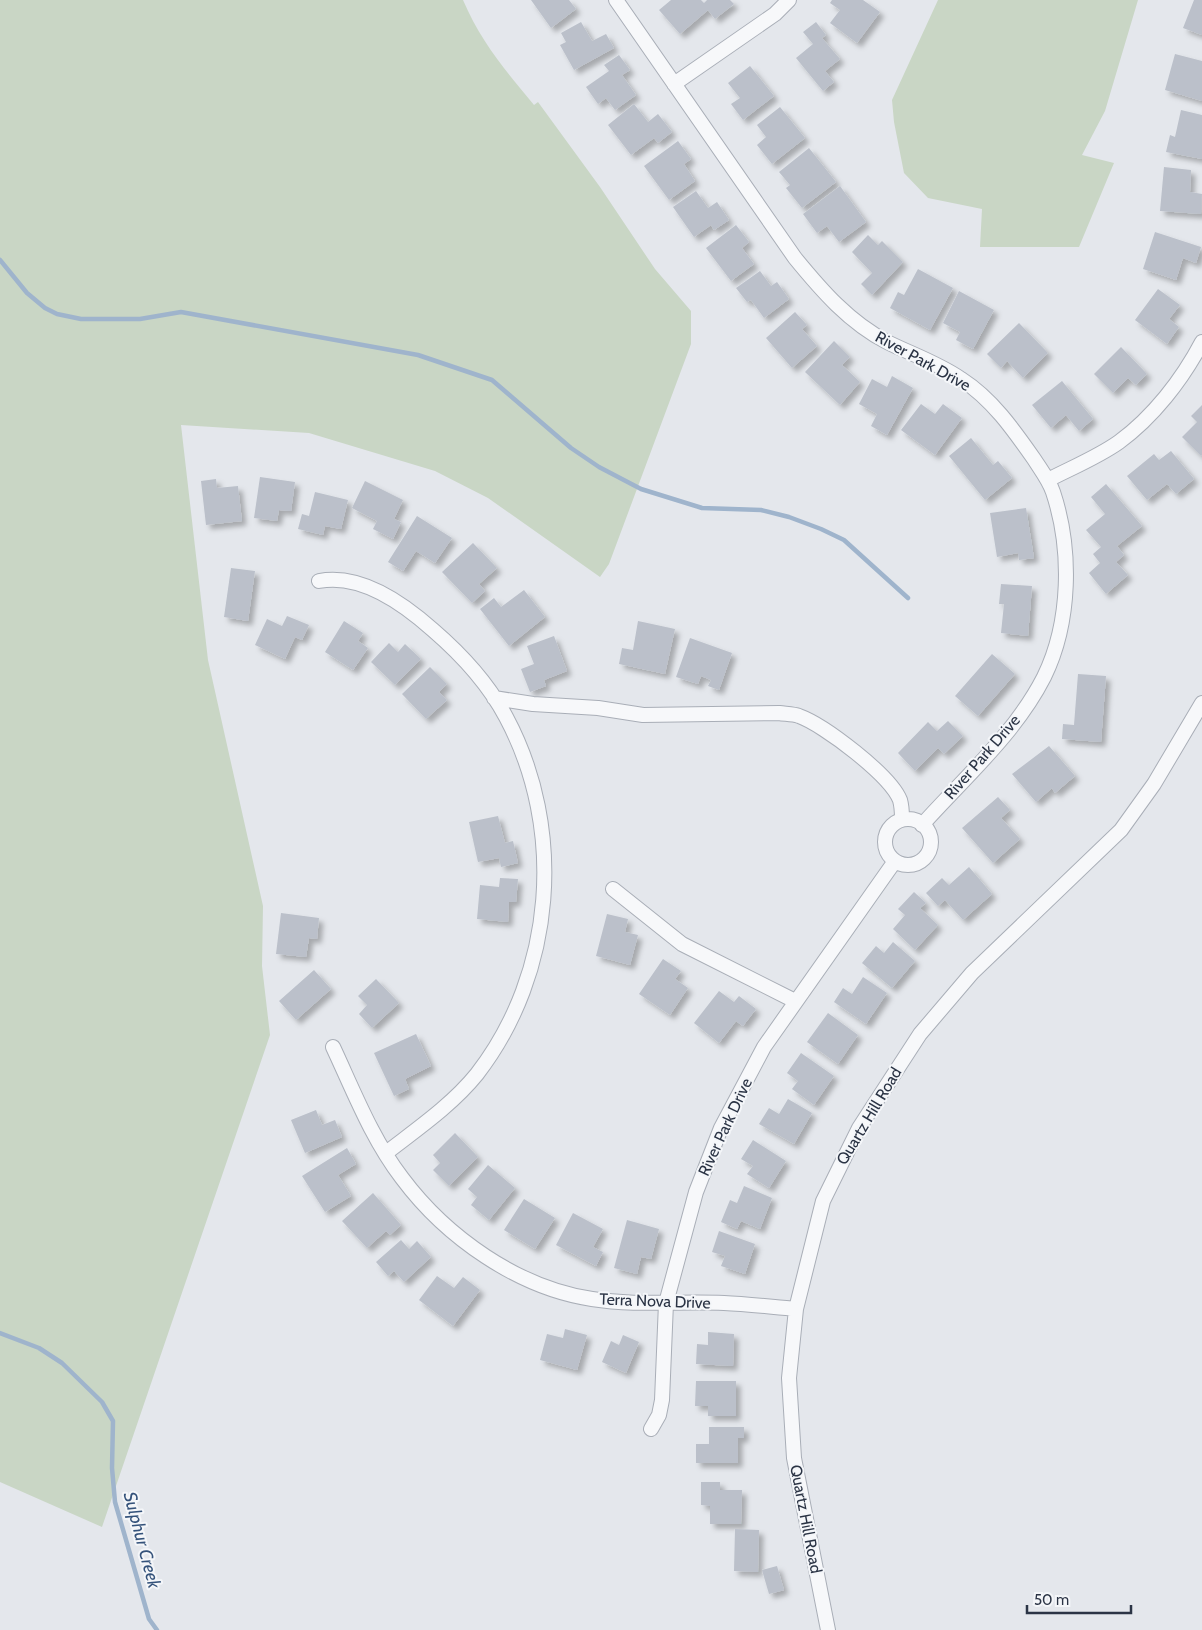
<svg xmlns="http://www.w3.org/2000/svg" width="1202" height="1630" font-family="Cabin,sans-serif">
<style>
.green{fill:#c9d6c5}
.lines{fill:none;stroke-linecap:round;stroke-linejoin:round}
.stream{stroke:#9fb4cc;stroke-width:4.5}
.building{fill:#bbc0ca;filter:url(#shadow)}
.minor-casing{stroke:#a9aeb7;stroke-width:16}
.minor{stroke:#f7f8fa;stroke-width:14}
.labels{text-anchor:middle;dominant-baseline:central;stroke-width:4;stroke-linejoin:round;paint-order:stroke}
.street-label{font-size:16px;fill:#2b3445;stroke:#f4f6f9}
.water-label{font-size:18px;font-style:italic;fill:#34527a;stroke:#f4f6f9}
</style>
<defs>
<filter id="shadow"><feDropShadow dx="4.5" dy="4.5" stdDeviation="2.5" flood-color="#0004"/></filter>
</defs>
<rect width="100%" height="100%" fill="#e4e7ec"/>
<path class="green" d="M0,0H463C481,42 505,70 534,105L538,102L600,187L655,269L691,311V344L609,564L600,577L488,498L435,471L309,433L181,425L208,660L263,906L262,966L270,1035L102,1527L0,1482Z
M938,0H1138L1105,111L1082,155L1114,163L1079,247H980L982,209L928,198L904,173L894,122L892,100Z"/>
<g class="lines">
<path class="stream" d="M0,260L27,293L45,308L57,314L81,319H140L181,312L418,355L492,380L571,448L599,467L641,489L702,508L761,510L789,517L821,529L844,540L908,598
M0,1333L39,1348L62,1363L102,1402L113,1421L112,1468L115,1502L149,1619L157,1630"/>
</g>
<path class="building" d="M531,0H569L576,9L551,28Z
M671,0H701L704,3L707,0H730L734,4L715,19L708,10L680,34L659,10Z
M832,0H863L880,12L857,43L830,23L840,10L830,3Z
M1194,0H1202V35L1183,28Z
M581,22L592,41L606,34L614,48L574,70L560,45L566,42L561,33Z
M816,22L826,35L822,38L840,59L825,71L834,82L823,91L796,58L813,44L803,32Z
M1175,54L1202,61V101L1165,90Z
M619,55L630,70L622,75L636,95L615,110L606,98L598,104L586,87L609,71L604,65Z
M750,66L774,96L743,120L731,104L740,98L728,83Z
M634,104L648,122L658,114L672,132L658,143L654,138L631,155L608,125Z
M780,107L805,138L772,164L757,145L766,137L757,125Z
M1181,110L1202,115V159L1166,152L1170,135L1175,137Z
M678,141L691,159L684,164L695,181L669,200L644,166Z
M809,148L836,182L802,208L786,188L790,185L779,172Z
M1164,167L1191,170L1190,192L1202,194L1201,214L1160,211Z
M840,186L866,222L839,242L827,226L817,233L803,214Z
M696,191L708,208L717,202L729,220L714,230L711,225L694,237L673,207Z
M736,225L749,242L742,248L754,264L731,281L706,248Z
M1155,232L1201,247L1196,263L1183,258L1176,280L1143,269Z
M868,235L878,245L882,241L903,262L872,295L861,284L872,273L852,252Z
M918,269L953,288L930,330L890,308L898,292L904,295Z
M760,271L771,286L777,282L789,299L764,318L751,300L747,302L736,288Z
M1158,289L1180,305L1169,319L1179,327L1167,344L1135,320Z
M959,291L994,310L973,349L956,340L960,332L943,323Z
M795,312L807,325L802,329L817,346L792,368L766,338Z
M1019,323L1048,353L1023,378L1007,361L1001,368L987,354Z
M834,341L850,357L842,365L860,382L840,405L805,372Z
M1121,347L1147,374L1136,385L1128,378L1113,393L1094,374Z
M892,376L913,388L887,435L871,426L877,414L859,404L872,379L887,387Z
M1062,381L1093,419L1079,431L1066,415L1051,428L1032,405Z
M921,404L935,414L943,404L962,418L935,455L901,430Z
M1202,405V455L1201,456L1182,437L1197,422L1191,416Z
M971,438L993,465L998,461L1012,478L985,500L949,456Z
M1171,451L1194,479L1176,494L1167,484L1147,500L1127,476L1154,454L1159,460Z
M260,477L295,482L291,511L279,510L277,521L254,518Z
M216,479L217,488L238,486L242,521L206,525L201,481Z
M365,481L403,500L394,519L401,522L393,539L373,529L377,521L352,508Z
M1106,484L1142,526L1117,546L1124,555L1116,562L1128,575L1106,594L1089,573L1100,563L1093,554L1101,547L1086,530L1105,514L1091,497Z
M315,492L348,500L341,529L325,526L323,535L298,529L302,514L309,516Z
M1026,508L1034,558L1019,560L1018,553L997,557L990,513Z
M417,516L452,538L435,563L416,551L403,571L388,562Z
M473,543L497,568L479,584L485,591L472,603L442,572Z
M231,568L255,571L248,621L224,617Z
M1001,584L1032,586L1028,636L1001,633L1004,604H999Z
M524,590L545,617L509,646L480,609L494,598L501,607Z
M287,616L309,625L302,640L295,637L285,659L255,645L267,619L282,626Z
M344,621L363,633L358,641L368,648L353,670L325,652Z
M638,621L675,629L665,674L619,664L622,648L633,650Z
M554,636L567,671L544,680L546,686L530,692L521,669L534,664L527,646Z
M690,638L732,653L719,690L708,686L711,680L701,676L698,684L676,677Z
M389,643L398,652L405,644L421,659L395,685L371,662Z
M992,654L1015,674L978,716L955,696Z
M430,667L447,684L439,692L447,700L426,719L402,694Z
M1078,674L1106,676L1101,742L1062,739L1063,724L1074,725Z
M948,721L963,736L944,754L938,748L915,771L898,753L928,722L937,731Z
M1049,746L1075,776L1055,793L1052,788L1036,802L1012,774Z
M998,797L1010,810L1001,818L1020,839L993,863L962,828Z
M498,816L505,843L513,841L518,863L501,867L499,858L478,862L469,822Z
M969,867L992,894L963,920L945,900L938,906L926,893L942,878L949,885Z
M500,878L518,879L516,902H509L508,922L477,919L480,885L499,887Z
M914,892L926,903L920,908L938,925L915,950L893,929L905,915L898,909Z
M281,913L319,918L317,939L309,938L306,957L276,954Z
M607,914L628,919L625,932L638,935L630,965L596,956Z
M893,942L915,961L892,988L862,963L876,946L884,953Z
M663,959L681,971L675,979L688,988L670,1015L639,994Z
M314,970L331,989L296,1020L279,1001Z
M863,977L887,993L866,1024L834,1002L843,988L852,994Z
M376,979L399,1003L372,1028L359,1014L367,1005L358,996Z
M719,991L734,1002L739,996L756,1009L743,1026L736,1021L719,1043L694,1023Z
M828,1013L858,1035L838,1064L807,1042Z
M416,1034L431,1066L405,1079L409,1089L394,1096L374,1053Z
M801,1053L834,1076L814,1105L792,1089L798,1081L787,1073Z
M788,1099L812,1113L794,1144L759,1124L769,1108L779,1114Z
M316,1110L322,1125L335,1120L342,1137L305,1153L291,1120Z
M455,1133L478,1157L449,1186L433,1170L440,1163L433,1155Z
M753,1140L786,1161L769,1188L747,1174L753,1166L741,1159Z
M347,1148L356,1164L338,1175L351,1196L325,1212L302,1176Z
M488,1165L515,1188L489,1220L471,1205L477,1197L468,1189Z
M744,1186L772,1198L760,1229L741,1221L737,1229L721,1222L730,1200L737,1203Z
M373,1193L401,1225L390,1235L386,1231L367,1248L342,1221Z
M524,1199L555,1218L535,1249L504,1230Z
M573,1213L603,1229L593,1247L603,1252L596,1266L556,1245Z
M627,1220L659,1229L651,1259L641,1257L637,1274L614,1268Z
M719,1231L755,1244L745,1274L721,1266L725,1256L712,1252Z
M401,1240L409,1249L417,1241L431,1257L404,1282L394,1271L388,1276L376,1262Z
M437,1276L454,1288L463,1277L480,1290L453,1326L419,1300Z
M565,1329L587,1335L577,1370L540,1360L547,1334L563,1338Z
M708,1332L734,1334L733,1366L696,1364L697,1344L708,1345Z
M623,1335L639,1342L626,1373L602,1362L611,1341L619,1345Z
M696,1381H736V1416H708V1406H695Z
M709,1427H744V1438H738V1463H696V1444H709Z
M701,1482H720V1490H742L741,1524H710V1506L701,1505Z
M735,1529L759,1530L758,1572L734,1571Z
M777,1566L784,1590L769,1594L762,1570Z"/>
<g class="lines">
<g class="minor-casing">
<path id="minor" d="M616,0L795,258C822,291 849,322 887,342C911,354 938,363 961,379C992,399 1013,429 1034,459C1041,470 1049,480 1053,492C1072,549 1071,622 1044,677C1015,734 964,778 922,825
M674,84L775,14L789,0
M1048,480C1071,468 1098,457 1119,442C1153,417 1182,380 1202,342
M319,581C360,573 404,604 433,630C462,655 488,683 506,717C566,829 555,973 477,1074C452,1105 417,1129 386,1153
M494,698L533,704L598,708L643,715L779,713C785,714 793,714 799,716C824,725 890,775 900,800C902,807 902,813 902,819
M885 842a23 23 0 1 1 46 0a23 23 0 1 1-46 0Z
M613,889L682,944L795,1001
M333,1047C354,1092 372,1139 402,1178C446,1237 518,1288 592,1299C636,1306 680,1301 724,1303C748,1304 772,1307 796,1309
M651,1429L659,1415L662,1400L666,1303L696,1192L721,1128L764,1047L895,861
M828,1630L794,1458L789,1378L796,1309L823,1201L859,1128L920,1034L972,973L1121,830L1154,784L1202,703"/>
</g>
<use href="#minor" class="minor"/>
</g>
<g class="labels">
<g class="street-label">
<text transform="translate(923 361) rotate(29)">River Park Drive</text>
<text transform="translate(982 757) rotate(-49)">River Park Drive</text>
<text transform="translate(869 1116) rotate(-59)">Quartz Hill Road</text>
<text transform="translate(725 1127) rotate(-65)">River Park Drive</text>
<text transform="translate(655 1301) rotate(2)">Terra Nova Drive</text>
<text transform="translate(806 1519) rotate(79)">Quartz Hill Road</text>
</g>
<g class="water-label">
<text transform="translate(142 1540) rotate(75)">Sulphur Creek</text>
</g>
</g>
<path d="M1027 1605v8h104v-8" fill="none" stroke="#2b3445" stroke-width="2.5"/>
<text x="1034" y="1605" font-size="15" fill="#2b3445" stroke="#f4f6f9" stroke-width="4" paint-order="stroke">50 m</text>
</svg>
